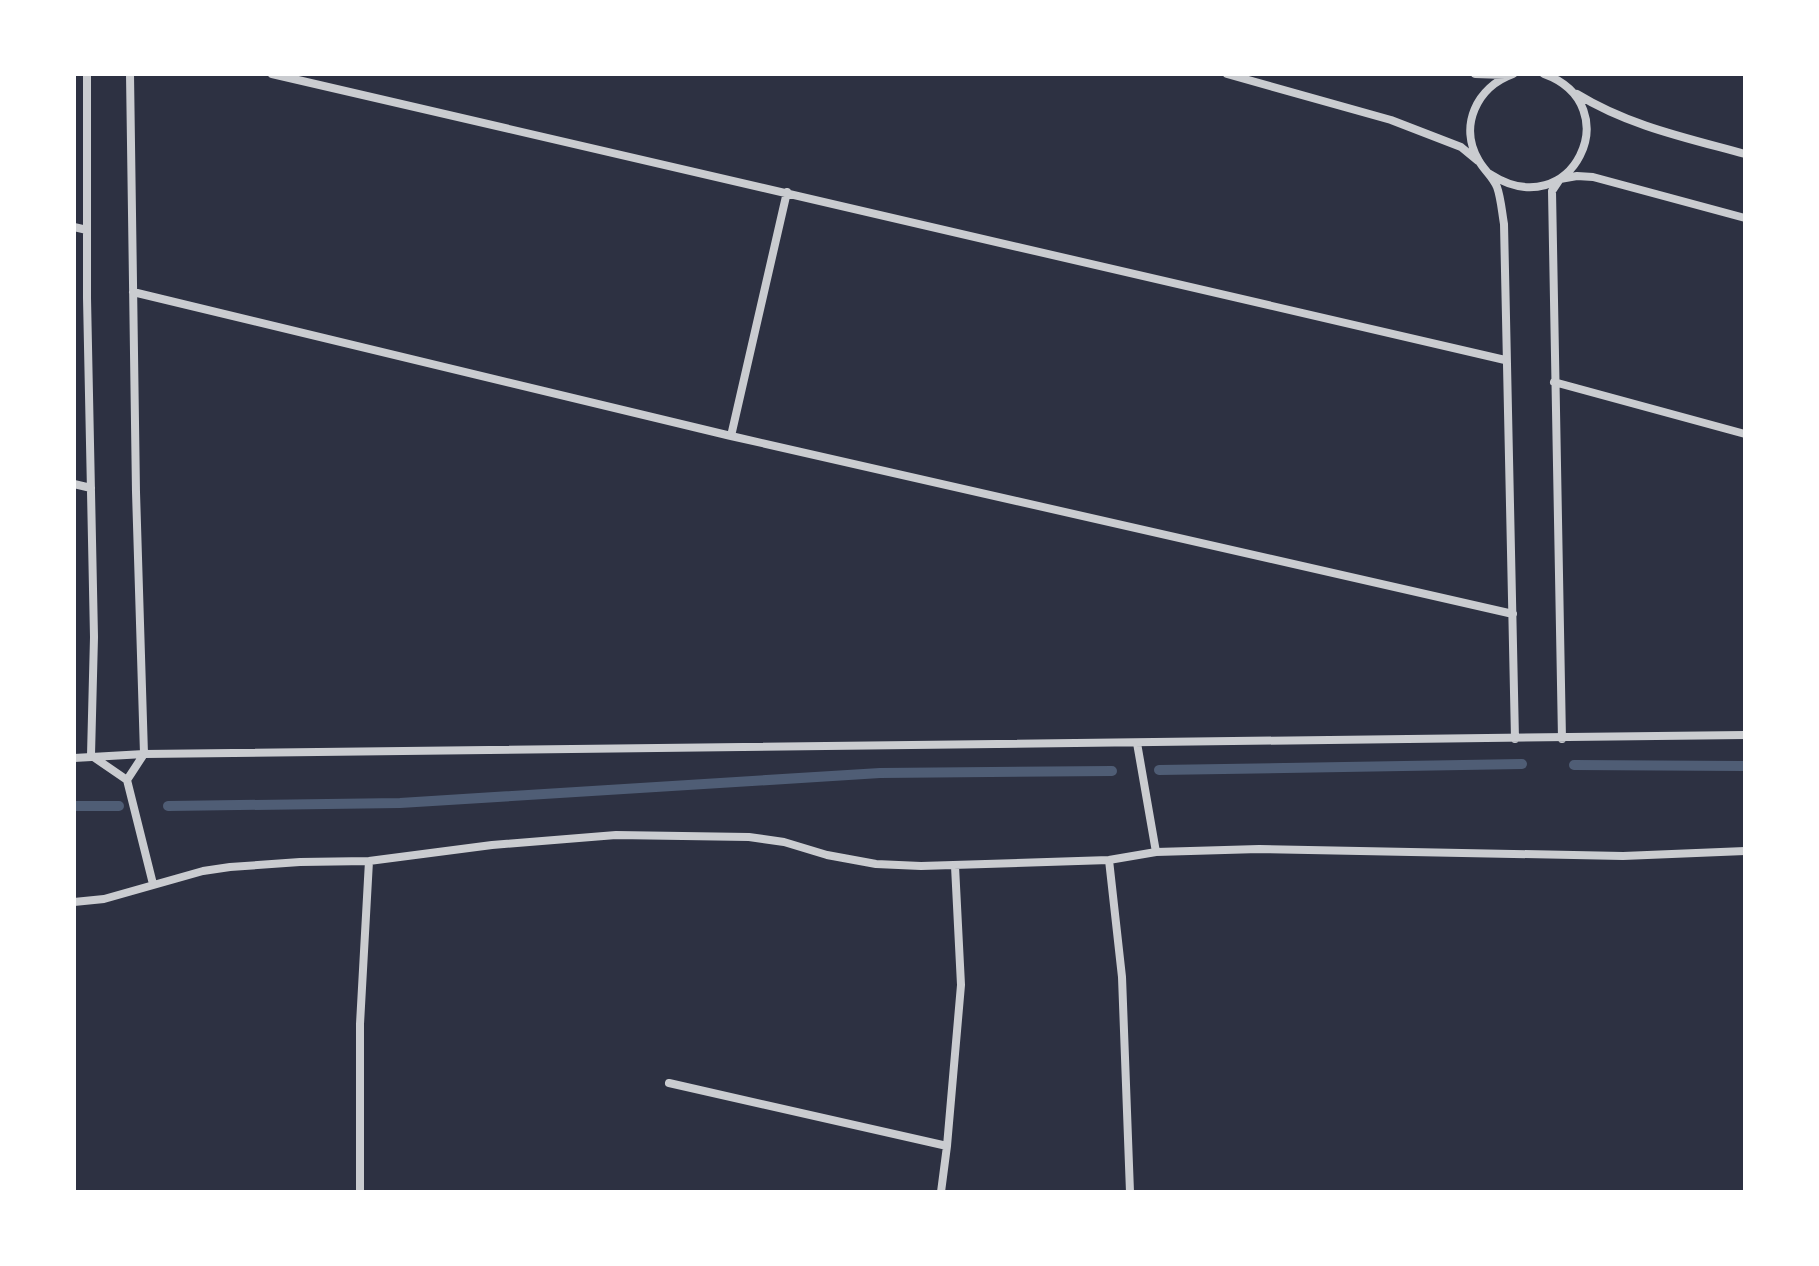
<svg xmlns="http://www.w3.org/2000/svg" width="1819" height="1266" font-family="'Archivo Narrow',sans-serif">
<style>
.lines{fill:none;stroke-linecap:round;stroke-linejoin:round}
.stream{stroke:#4f5d75;stroke-width:10}
.minor{stroke:#caccd0;stroke-width:8}
</style>
<rect width="100%" height="100%" fill="#2d3142"/>
<g class="lines">
<path class="stream" d="M1574,765L1745,766
M1159,770L1522,764
M74,806H119
M168,806L400,803L880,773L1112,771"/>
<path class="minor" d="M87,74V298L94,637L91,755
M272,74L1505,360
M1227,74L1391,120L1461,147L1478,161
M1475,74L1505,75
M1513,74C1477,87 1458,126 1479,161C1484,170 1493,177 1497,187C1501,198 1502,213 1504,224L1515,739
M1577,94C1629,126 1687,138 1745,154
M1490,174C1572,227 1630,105 1544,74
M74,227L87,230
M133,292L731,436L1513,614
M1554,382L1745,434
M731,436L787,192
M74,484L91,488
M1562,739L1552,191L1560,179L1577,176L1593,177L1745,218
M1137,743L1156,852
M92,756L127,780L153,884
M74,758L144,754L1745,735
M127,780L144,754L136,492L130,74
M1109,860L1122,977L1130,1192
M74,902L104,899L203,871L230,867L300,862L369,861L492,845L616,835L749,837L784,842L827,855L876,864L921,866L1109,860L1156,852L1259,849L1623,856L1745,851
M669,1083L947,1146
M360,1192V1024L369,861
M941,1192L947,1146L961,985L955,866"/>
</g>
<rect width="1819" height="1266" fill="none" stroke="#ffffff" stroke-width="152"/>
</svg>
